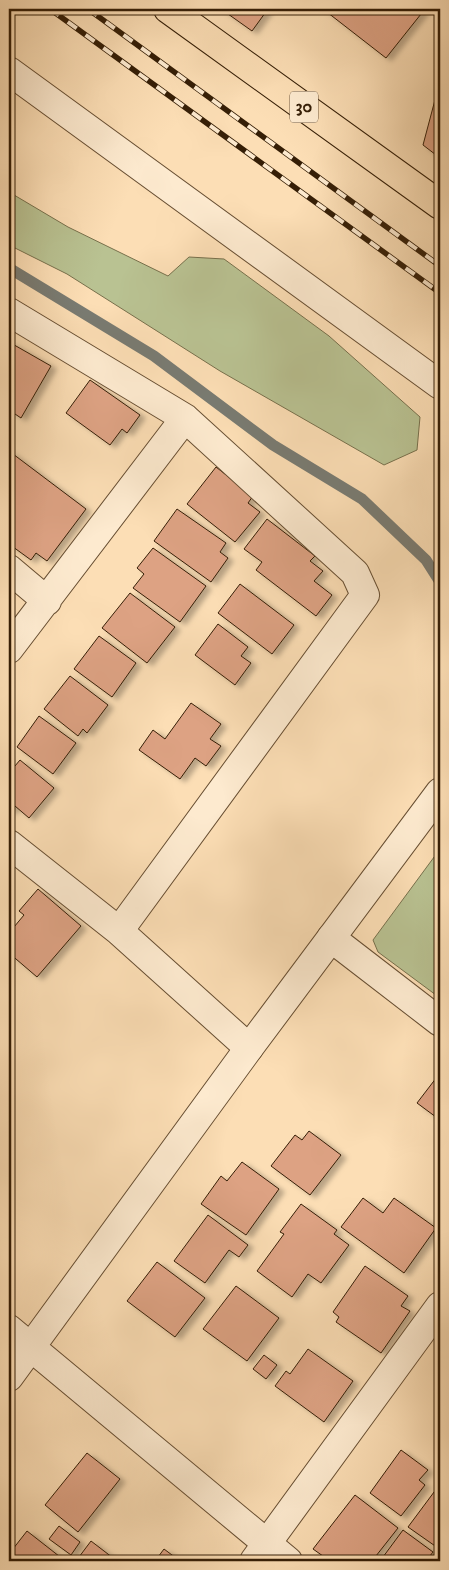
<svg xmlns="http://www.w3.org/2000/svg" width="449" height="1570" font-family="'IM FELL DW Pica',serif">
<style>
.green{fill:#b9c292;stroke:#77704c}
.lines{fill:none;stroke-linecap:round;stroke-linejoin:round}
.stream{stroke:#797b72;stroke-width:11}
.building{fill:#dda283;stroke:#351e06;filter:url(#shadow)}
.minor-casing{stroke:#674e32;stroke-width:30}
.tertiary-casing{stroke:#674e32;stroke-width:30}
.primary-casing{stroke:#351e06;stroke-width:30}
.minor{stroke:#fdeacf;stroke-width:28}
.tertiary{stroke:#fdeacf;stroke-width:28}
.primary{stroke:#fcdeb5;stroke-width:28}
.rail-casing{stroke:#351e06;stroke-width:5.5}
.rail{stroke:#fdeacf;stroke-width:4;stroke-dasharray:11;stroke-linecap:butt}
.labels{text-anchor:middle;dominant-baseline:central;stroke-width:4;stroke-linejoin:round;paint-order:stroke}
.shield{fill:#fdeacf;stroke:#715b42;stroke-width:1}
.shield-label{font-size:18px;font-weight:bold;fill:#351e06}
</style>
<defs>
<filter id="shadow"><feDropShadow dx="5.5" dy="3" stdDeviation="2.5" flood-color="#0004"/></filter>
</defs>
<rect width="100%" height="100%" fill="#fcdeb5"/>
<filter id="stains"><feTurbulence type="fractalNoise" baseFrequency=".004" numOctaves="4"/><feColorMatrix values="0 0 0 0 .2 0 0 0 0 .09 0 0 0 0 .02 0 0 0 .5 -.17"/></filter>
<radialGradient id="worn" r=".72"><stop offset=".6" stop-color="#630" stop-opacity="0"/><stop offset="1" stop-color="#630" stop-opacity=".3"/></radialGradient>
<path class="green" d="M9,192L68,227L168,276L189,257L224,259L329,336L420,417L417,450L384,465L220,371L67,274L9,245Z
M440,849V998L378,952L373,940Z"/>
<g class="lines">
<path class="stream" d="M9,268L154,356L273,445L362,499L426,560L440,582"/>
</g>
<path class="building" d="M221,9H268L252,31Z
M323,9H425L386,58Z
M440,81V158L423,145Z
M9,342L51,366L21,418L9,410Z
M90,380L140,415L127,433L122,429L110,445L66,413Z
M9,451L86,509L47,561L36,553L31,560L9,544L13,537L9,534Z
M216,467L253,496L248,503L260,512L235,542L187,504Z
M177,509L226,543L220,552L228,558L211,582L154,541Z
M267,519L315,556L310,561L323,571L314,581L332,595L316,616L256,570L262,562L244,549Z
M153,548L206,586L180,622L133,588L144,574L137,568Z
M240,584L294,625L272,654L218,613Z
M130,593L175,627L147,663L102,628Z
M218,624L248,647L241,656L251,663L235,685L195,655Z
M99,636L136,663L112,697L74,669Z
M70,676L108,705L87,733L83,729L78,736L44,709Z
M191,703L221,724L210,739L221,746L206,766L195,758L180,779L139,750L153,730L165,739Z
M39,716L76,743L53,774L17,747Z
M20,760L54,788L29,818L15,806L10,812L9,811V773Z
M38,889L81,926L37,977L9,953V933L24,915L19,911Z
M440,1073V1120L417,1103Z
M309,1131L341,1155L310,1195L271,1166L295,1135L302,1140Z
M242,1162L279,1189L246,1235L201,1204L221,1176L227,1181Z
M363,1198L383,1213L394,1198L436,1228L404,1273L341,1227Z
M301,1204L337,1230L334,1234L349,1245L321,1283L308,1274L292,1297L257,1271L284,1234L280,1232Z
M208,1215L248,1245L239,1257L229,1250L205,1283L174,1261Z
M157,1262L205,1298L175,1337L127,1301Z
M365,1266L408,1296L401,1306L410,1311L381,1353L336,1322L339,1317L333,1312Z
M236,1286L279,1318L247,1361L203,1329Z
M308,1349L353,1381L324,1422L275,1386L286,1371L290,1374Z
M264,1355L277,1365L266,1379L253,1369Z
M440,1448V1458L435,1454Z
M401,1450L428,1470L419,1480L425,1485L401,1516L370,1493Z
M87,1453L120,1479L78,1532L45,1505Z
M440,1484V1545L438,1548L408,1527Z
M355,1495L398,1528L372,1561H330L313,1549Z
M59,1526L80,1542L71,1555L49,1539Z
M403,1530L433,1552L426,1561H380Z
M27,1531L64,1560L62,1561H9V1554Z
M91,1541L117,1561H76Z
M164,1549L180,1561H155Z"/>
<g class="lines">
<g class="minor-casing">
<path id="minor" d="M9,71L440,385
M9,312L185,418L355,573L365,595L119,931
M9,569L47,601
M9,649L185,418
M9,844L119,931L249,1048
M331,938L440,1022
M254,1561L440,1306"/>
</g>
<g class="tertiary-casing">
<path id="tertiary" d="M9,1329L288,1561
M9,1377L249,1048L440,792"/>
</g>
<g class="primary-casing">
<path id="primary" d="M168,9L440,205"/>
</g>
<use href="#minor" class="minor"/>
<use href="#tertiary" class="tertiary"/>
<use href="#primary" class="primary"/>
<g class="rail-casing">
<path id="rail" d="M50,9L440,293
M88,9L440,266"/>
</g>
<use href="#rail" class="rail"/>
</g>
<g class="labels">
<rect class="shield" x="290" y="91.5" width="28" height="31" rx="4"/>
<g class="shield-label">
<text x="304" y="107">30</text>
</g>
</g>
<rect width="449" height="1570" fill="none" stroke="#fcdeb5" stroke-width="30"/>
<rect x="10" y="10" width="429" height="1550" fill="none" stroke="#351e06" stroke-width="2.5"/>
<rect x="15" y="15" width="419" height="1540" fill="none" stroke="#351e06"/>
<rect width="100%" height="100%" filter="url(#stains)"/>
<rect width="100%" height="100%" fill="url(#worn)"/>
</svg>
